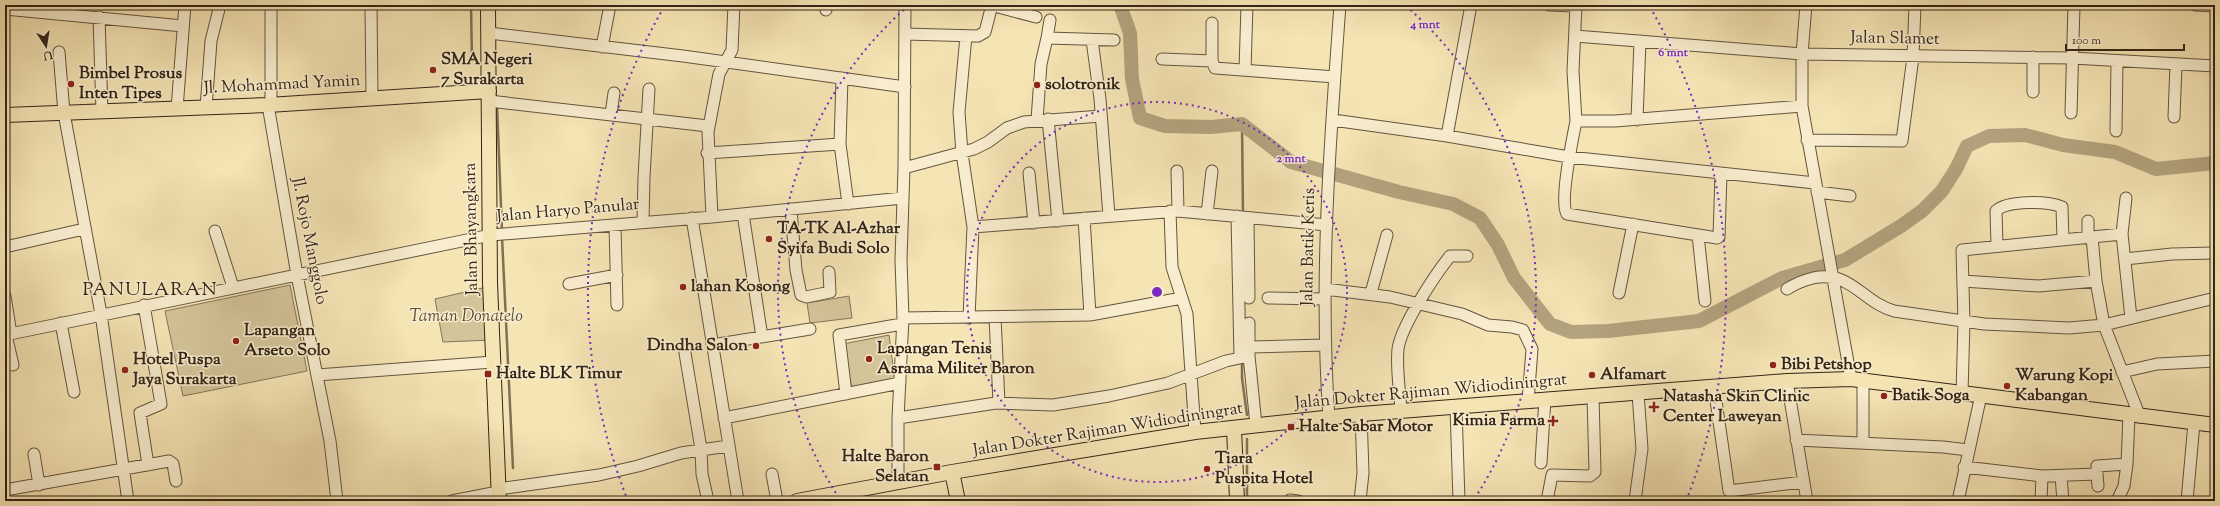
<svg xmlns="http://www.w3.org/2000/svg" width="2220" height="506" font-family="'Sorts Mill Goudy',serif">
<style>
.green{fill:#d4c499;stroke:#847458}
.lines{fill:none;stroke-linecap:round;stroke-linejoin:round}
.stream{stroke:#807154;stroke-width:2.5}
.river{stroke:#b3a37e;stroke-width:14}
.minor-casing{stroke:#64553e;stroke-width:13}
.major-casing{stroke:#332516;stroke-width:16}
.minor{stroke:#f8edce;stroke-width:11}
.major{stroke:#f5e4b4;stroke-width:14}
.ring{fill:none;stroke:#7b2cbf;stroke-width:2;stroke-dasharray:2 4}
.poi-dot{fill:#8f2418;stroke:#f8edce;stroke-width:1.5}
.labels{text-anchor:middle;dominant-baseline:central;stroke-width:3;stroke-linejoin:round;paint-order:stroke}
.street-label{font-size:17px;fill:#332516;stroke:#f8edce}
.poi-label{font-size:17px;font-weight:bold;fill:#332516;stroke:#f8edce;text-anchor:start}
.park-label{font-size:17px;font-style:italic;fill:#5b4d37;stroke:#f8edce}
.quarter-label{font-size:19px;letter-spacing:1px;fill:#332516;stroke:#f8edce}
.centre{fill:#7b2cbf;stroke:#f8edce;stroke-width:2}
.ring-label{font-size:12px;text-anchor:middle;font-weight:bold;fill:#7b2cbf;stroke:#f8edce;stroke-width:3;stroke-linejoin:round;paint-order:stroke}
</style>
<rect width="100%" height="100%" fill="#f5e4b4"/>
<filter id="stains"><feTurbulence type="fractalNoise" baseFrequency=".005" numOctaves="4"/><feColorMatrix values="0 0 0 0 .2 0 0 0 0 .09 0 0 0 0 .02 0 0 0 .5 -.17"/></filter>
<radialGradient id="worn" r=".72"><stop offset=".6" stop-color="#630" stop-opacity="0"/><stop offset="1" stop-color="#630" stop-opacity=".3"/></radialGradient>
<path class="green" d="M290,285L307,371L183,396L165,311Z
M491,286L492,340L443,342L435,299Z
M849,296L852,318L810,323L807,303Z
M889,335L895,381L852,389L843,344Z"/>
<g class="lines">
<path class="stream" d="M471,5L472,61
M495,79L496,98
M497,105L502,232
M1242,124L1243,214
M502,237L513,468
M1242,361V378L1247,415
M1247,501V439"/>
<path class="river" d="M1120,5L1130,33L1132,79L1140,118L1165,126L1211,127L1242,124L1291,162L1399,192L1453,204L1480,218L1498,245L1514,278L1550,324L1571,332L1608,331L1699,321L1782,278L1845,260L1901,226L1922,211L1942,191L1956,169L1967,146L1989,136L2025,135L2063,145L2115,152L2156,169L2215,163"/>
<g class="minor-casing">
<path id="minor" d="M271,5V105
M371,5L372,99
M825,5L826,10
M991,5L1036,17
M1549,5L1575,6
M1576,5L1573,71L1576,121H1615L1802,106
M1806,5L1802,54V106L1851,379
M2195,5L2215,6
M5,9L183,26
M99,17L102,112
M1212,23V61L1215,68L1335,77
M489,33L683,56L905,87
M905,34L978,36L985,32L992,5
M966,36L959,112L962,153L973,227L1178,211L1327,225
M1575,36L1802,54L2072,58L2215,66
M1047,38L1050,20
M1092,40L1100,99L1109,216
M602,47L610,5
M59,52L64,113L101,314L128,501
M1162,59L1212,61
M1245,70L1247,5
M842,78L840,144L848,204
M2033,92V57
M489,101L708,126
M268,105L297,275L330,441L337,501
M206,108L211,41L220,5
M177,109L185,5
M2071,113L2074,5
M611,114L614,93
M2174,117L2176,64
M1048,119L1058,221
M1037,120L1041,64L1047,38L1114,40
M1333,120L1447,136L1569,157L1815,183
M1637,120L1640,41
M1576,121C1573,137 1559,202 1567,214L1717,238L1719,237L1721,174
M2116,131L2117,61
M1447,136L1471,5
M1807,140L1902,141L1913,57L1915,5
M707,153L840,144
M904,168L974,149L988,142L1007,128L1024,122L1101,116
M1177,171L1178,211
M1029,173L1034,223
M1817,192L1850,196
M2126,198L2122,234L2131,318
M791,209L796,270L801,295L806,297L830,292L829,272
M1170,211L1172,267L1187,314L1195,432
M743,214L762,337
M1207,214L1212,171
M1237,216L1240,357
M712,217L708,132L719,74L732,50L734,5
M692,218L738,501
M1084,218L1090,315
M1248,218L1249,298
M643,222L644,177L649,89
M615,225L617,305
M215,231L233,287
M1698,235L1705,301
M2088,237V221
M2092,237L2096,281L2104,325L2140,417
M1997,246L1996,211C2007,200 2048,201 2062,207L2063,240
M5,247L84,229
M2125,259L2172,254L2215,253
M1963,281L2038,286L2096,281
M569,284L617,275
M1325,289L1390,297L1462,314L1488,325L1512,327L1523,330L1532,349L1528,401
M1787,289C1795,284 1804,280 1813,278C1851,270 1862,302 1894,311L1984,324L2069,328L2104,325L2215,298
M1371,293L1387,235
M1619,293L1633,224
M5,296L11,334
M1268,298L1325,299
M144,305L161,404L140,413L148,465
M995,317L999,403
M903,318L1090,315L1182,298
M969,318L973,227
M61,323L74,392
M1249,323V356L1256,425
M5,335L491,235L712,217L903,198
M6,335L13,365
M712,345L810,329
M1249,347L1324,345
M685,353L701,449L702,474L708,501
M2122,372L2157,364L2215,361
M317,375L493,362
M1787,381L1807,501
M1714,387L1729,491L1803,482
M1962,393L1964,322L1962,250L2122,234
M846,394L839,335L902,324
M1456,408L1459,501
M1401,411C1400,391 1396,369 1398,349C1401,326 1435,275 1450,256H1467
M724,418L900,383
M898,418L996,403L1053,405L1109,396L1168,383L1226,361L1249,356
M1329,418C1319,280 1330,142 1340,5
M1796,440L1943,447L1968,450
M1863,443V381
M34,454L39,485
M1541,463L1545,399
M1964,467L2042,476L2097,474V466L2127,464L2129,415
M772,474L777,501
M2097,474L2098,486
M2061,476L2063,501
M898,482V418L903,318L901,260L904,168L905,5
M498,489L599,475L638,466L681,453L728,446
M5,490L169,461L173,464L176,481
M1290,500L1298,501
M452,501L498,492
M1360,501L1363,473L1361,414
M1547,501L1552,475L1590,476L1595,472L1593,396
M1635,501L1642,449L1638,393
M1958,501L1981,395
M2041,501L2042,476
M2117,501L2124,486L2127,464
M2187,501L2194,423"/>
</g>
<g class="major-casing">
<path id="major" d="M488,5L490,283L499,501
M5,115L268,105L489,91
M1234,428L1237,501
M952,472L958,501
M797,501L952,472L1195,432L1361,414L1787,381L1851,379L2215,425"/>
</g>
<use href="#minor" class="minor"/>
<use href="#major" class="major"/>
</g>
<g class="ring">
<circle cx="1157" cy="292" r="190"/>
<path d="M839 498A379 379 0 0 1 908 6M1406 6A379 379 0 0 1 1475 498"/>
<path d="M628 501A569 569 0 0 1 664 7M1650 7A569 569 0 0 1 1686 501"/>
</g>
<g class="poi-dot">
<circle cx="433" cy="70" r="4"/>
<circle cx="71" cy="84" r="4"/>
<circle cx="1037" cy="85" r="4"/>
<circle cx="769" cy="239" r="4"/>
<circle cx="683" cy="287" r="4"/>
<circle cx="236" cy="341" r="4"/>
<circle cx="756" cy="346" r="4"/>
<circle cx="869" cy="359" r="4"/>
<circle cx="1773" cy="365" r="4"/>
<circle cx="125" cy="370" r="4"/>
<rect x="484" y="370" width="8" height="8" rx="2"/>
<circle cx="1592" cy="375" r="4"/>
<circle cx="2007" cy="386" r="4"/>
<circle cx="1884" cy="396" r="4"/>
<path d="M1652 401h4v4h4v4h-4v4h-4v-4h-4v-4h4z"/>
<path d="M1551 415h4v4h4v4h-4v4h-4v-4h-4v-4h4z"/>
<rect x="1287" y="423" width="8" height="8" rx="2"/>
<rect x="933" y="463" width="8" height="8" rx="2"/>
<circle cx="1207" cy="469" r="4"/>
</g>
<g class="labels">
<g class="street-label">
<text transform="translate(1895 39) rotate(1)">Jalan Slamet</text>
<text transform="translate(282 85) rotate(-3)">Jl. Mohammad Yamin</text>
<text transform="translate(568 211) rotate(-5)">Jalan Haryo Panular</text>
<text transform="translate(472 229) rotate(-91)">Jalan Bhayangkara</text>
<text transform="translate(309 241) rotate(79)">Jl. Rojo Manggolo</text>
<text transform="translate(1309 247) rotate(-89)">Jalan Batik Keris</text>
<text transform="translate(1431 392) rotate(-5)">Jalan Dokter Rajiman Widiodiningrat</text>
<text transform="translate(1108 430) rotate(-9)">Jalan Dokter Rajiman Widiodiningrat</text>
</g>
<g class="poi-label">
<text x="441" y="60">SMA Negeri<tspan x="441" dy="20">7 Surakarta</tspan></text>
<text x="79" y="74">Bimbel Prosus<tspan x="79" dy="20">Inten Tipes</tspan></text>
<text x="1045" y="85">solotronik</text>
<text x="777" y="229">TA-TK Al-Azhar<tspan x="777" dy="20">Syifa Budi Solo</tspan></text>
<text x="691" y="287">lahan Kosong</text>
<text x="244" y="331">Lapangan<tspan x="244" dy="20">Arseto Solo</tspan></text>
<text x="748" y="346" text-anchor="end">Dindha Salon</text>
<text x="877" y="349">Lapangan Tenis<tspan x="877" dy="20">Asrama Militer Baron</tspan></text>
<text x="133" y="360">Hotel Puspa<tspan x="133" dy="20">Jaya Surakarta</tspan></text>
<text x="1781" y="365">Bibi Petshop</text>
<text x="496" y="374">Halte BLK Timur</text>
<text x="1600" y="375">Alfamart</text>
<text x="2015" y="376">Warung Kopi<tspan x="2015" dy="20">Kabangan</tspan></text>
<text x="1892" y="396">Batik Soga</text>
<text x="1663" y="397">Natasha Skin Clinic<tspan x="1663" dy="20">Center Laweyan</tspan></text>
<text x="1545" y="421" text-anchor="end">Kimia Farma</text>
<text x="1299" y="427">Halte Sabar Motor</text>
<text x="929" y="457" text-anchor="end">Halte Baron<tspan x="929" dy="20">Selatan</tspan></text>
<text x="1215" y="459">Tiara<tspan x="1215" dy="20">Puspita Hotel</tspan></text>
</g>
<g class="park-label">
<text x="466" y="317">Taman Donatelo</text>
</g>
<g class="quarter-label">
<text x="150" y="290">PANULARAN</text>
</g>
</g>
<circle cx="1157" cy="292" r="6" class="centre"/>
<g class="ring-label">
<text x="1425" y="28">4 mnt</text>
<text x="1673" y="56">6 mnt</text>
<text x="1291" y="162">2 mnt</text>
</g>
<rect width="2220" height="506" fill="none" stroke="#f5e4b4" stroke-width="20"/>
<rect x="6" y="6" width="2208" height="494" fill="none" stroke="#332516" stroke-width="2"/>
<rect x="10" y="10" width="2200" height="486" fill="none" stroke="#332516"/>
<g transform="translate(46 46) rotate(168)" stroke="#f8edce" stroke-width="3" paint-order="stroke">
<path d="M0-3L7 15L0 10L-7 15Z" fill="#332516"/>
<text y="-6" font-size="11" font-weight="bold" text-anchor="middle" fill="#332516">U</text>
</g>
<path d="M2066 44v6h118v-6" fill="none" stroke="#332516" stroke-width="2"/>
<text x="2072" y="44" font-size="12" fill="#332516" stroke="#f8edce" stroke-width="3" paint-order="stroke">100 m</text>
<rect width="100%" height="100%" filter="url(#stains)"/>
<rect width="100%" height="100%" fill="url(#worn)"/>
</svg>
